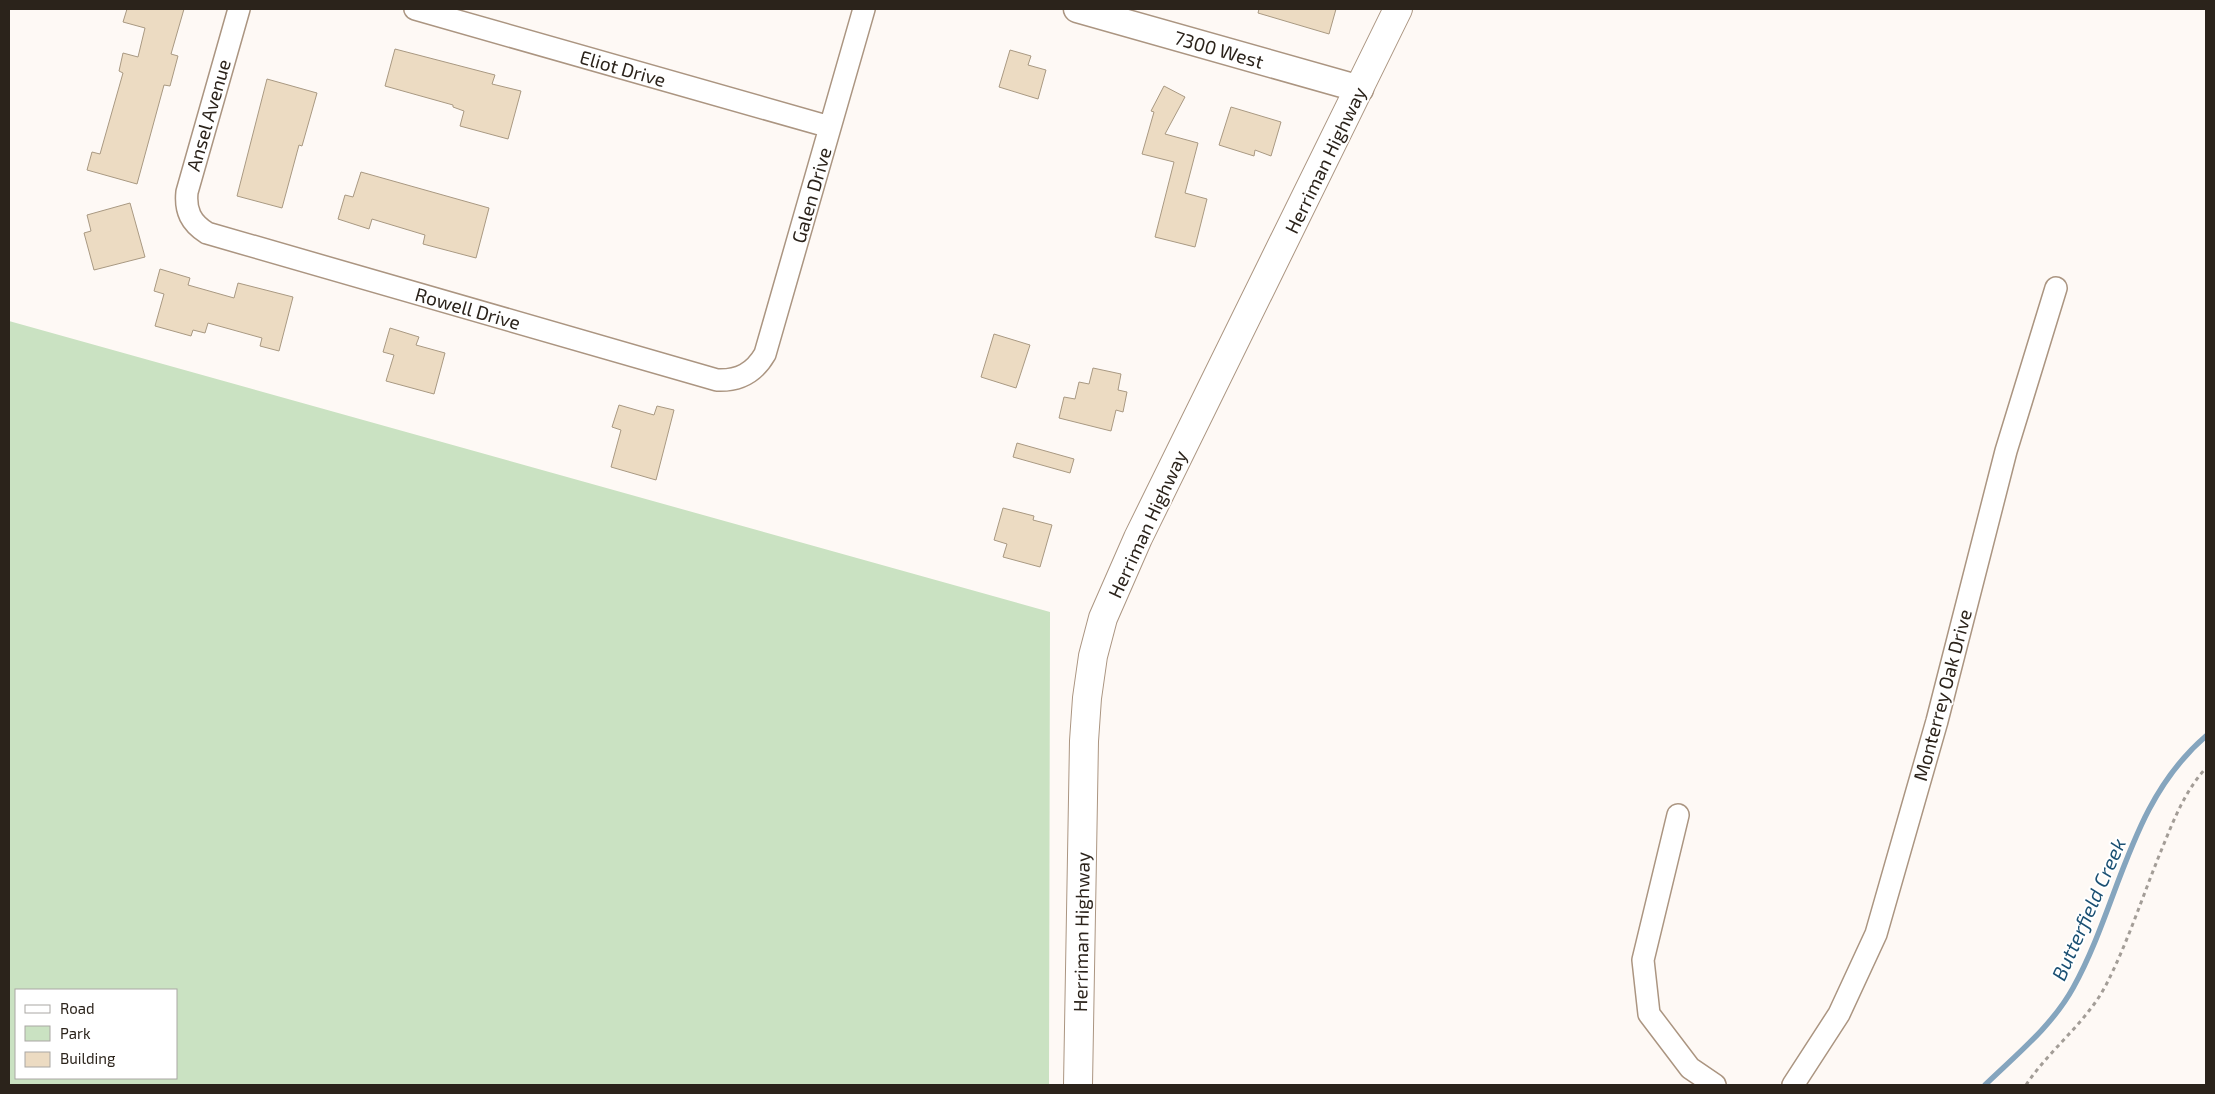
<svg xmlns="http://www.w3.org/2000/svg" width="2215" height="1094" font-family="'Exo 2',sans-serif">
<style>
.green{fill:#cae2c2;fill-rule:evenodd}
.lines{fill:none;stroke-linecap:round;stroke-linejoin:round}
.stream{stroke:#85a5be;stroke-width:5.5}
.building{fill:#ecdbc2;stroke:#a99982}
.minor-casing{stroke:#ab9581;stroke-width:24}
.tertiary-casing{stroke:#ab9581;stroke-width:29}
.secondary-casing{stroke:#ab9581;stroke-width:30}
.path{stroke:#a39d97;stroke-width:3;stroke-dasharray:4 4;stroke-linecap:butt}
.minor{stroke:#fff;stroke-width:21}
.tertiary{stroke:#fff;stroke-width:26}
.secondary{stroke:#fff;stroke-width:28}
.labels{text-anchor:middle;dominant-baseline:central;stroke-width:4;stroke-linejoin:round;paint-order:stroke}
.street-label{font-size:19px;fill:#2b231b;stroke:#fff}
.water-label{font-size:20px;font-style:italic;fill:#1b5073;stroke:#fff}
</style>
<rect width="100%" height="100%" fill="#fef9f5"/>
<path class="green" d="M9,321L1050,612L1049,1085H9ZM16,990H176V1078H16Z"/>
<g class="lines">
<path class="stream" d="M1985,1085C2016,1055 2052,1026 2073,988C2120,903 2129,802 2206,736"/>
</g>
<path class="building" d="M127,9H184L171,54L178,56L170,86L164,85L137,184L87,170L92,152L100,154L123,73L119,71L123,53L138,57L145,28L123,22Z
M1259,9H1336L1329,34L1258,13Z
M395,49L495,75L492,84L521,91L508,139L460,126L464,111L453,107V105L385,86Z
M1010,50L1031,56L1028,65L1046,70L1038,99L999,87Z
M267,79L317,93L302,146L299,145L282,208L237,196Z
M1164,86L1185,97L1165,134L1198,143L1185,193L1207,199L1195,247L1155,237L1174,162L1142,154L1154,112L1151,111Z
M1231,107L1281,122L1271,156L1255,150L1254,156L1219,145Z
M361,172L489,208L476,258L423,244L425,235L372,219L369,229L338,219L345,195L353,197Z
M130,203L145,257L94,270L84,233L91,231L87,215Z
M160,269L190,278L188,285L234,298L238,283L293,297L279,351L260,346L262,338L208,323L205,333L193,330L191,336L155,326L164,294L154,291Z
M390,328L419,337L416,345L445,353L434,394L386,381L394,355L383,352Z
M994,334L1030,345L1016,388L981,377Z
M1093,368L1121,374L1118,390L1127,392L1123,412L1116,410L1111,431L1059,418L1064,397L1075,399L1079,382L1089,384Z
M619,405L654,415L657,406L674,410L656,480L611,467L621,430L612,427Z
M1017,443L1074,459L1070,473L1013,457Z
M1003,508L1034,516L1033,520L1052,525L1040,567L1003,557L1007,544L994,540Z"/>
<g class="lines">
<g class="minor-casing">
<path id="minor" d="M239,9L187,192C185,211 191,223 207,233L717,380C739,381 754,373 765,354L864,9
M415,9L830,127
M1678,815L1643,960L1649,1014L1690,1068L1715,1085
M1793,1085L1839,1014L1876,934L1937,721L2006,451L2056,288"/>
</g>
<g class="tertiary-casing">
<path id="tertiary" d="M1077,9L1360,89"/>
</g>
<g class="secondary-casing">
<path id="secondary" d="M1078,1085L1084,741L1087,698L1093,656L1103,618L1138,538L1398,9"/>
</g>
<path class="path" d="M2026,1085C2050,1049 2086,1023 2106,985C2128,942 2143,895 2161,851C2173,822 2184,792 2206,768"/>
<use href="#minor" class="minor"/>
<use href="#tertiary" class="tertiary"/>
<use href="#secondary" class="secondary"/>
</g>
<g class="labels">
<g class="street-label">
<text transform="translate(1219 49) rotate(16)">7300 West</text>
<text transform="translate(623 68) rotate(16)">Eliot Drive</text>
<text transform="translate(208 115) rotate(-74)">Ansel Avenue</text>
<text transform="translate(1325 160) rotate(-64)">Herriman Highway</text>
<text transform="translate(811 195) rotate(-74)">Galen Drive</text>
<text transform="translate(468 308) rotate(16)">Rowell Drive</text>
<text transform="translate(1147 524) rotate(-65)">Herriman Highway</text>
<text transform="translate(1942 695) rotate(-75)">Monterrey Oak Drive</text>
<text transform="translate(1081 932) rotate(-89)">Herriman Highway</text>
</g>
<g class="water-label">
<text transform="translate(2088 909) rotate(-66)">Butterfield Creek</text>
</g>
</g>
<rect width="2215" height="1094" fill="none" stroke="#2b231b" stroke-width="20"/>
<rect x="15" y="989" width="162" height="90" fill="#ffffff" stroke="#aaa7a4"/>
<rect x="25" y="1005" width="25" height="8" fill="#ffffff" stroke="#aaa7a4"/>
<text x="60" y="1014" font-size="15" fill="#2b231b">Road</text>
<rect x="25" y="1026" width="25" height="15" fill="#cae2c2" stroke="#aaa7a4"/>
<text x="60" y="1039" font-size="15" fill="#2b231b">Park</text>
<rect x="25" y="1052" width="25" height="15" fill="#ecdbc2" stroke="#aaa7a4"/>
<text x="60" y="1064" font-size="15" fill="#2b231b">Building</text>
</svg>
